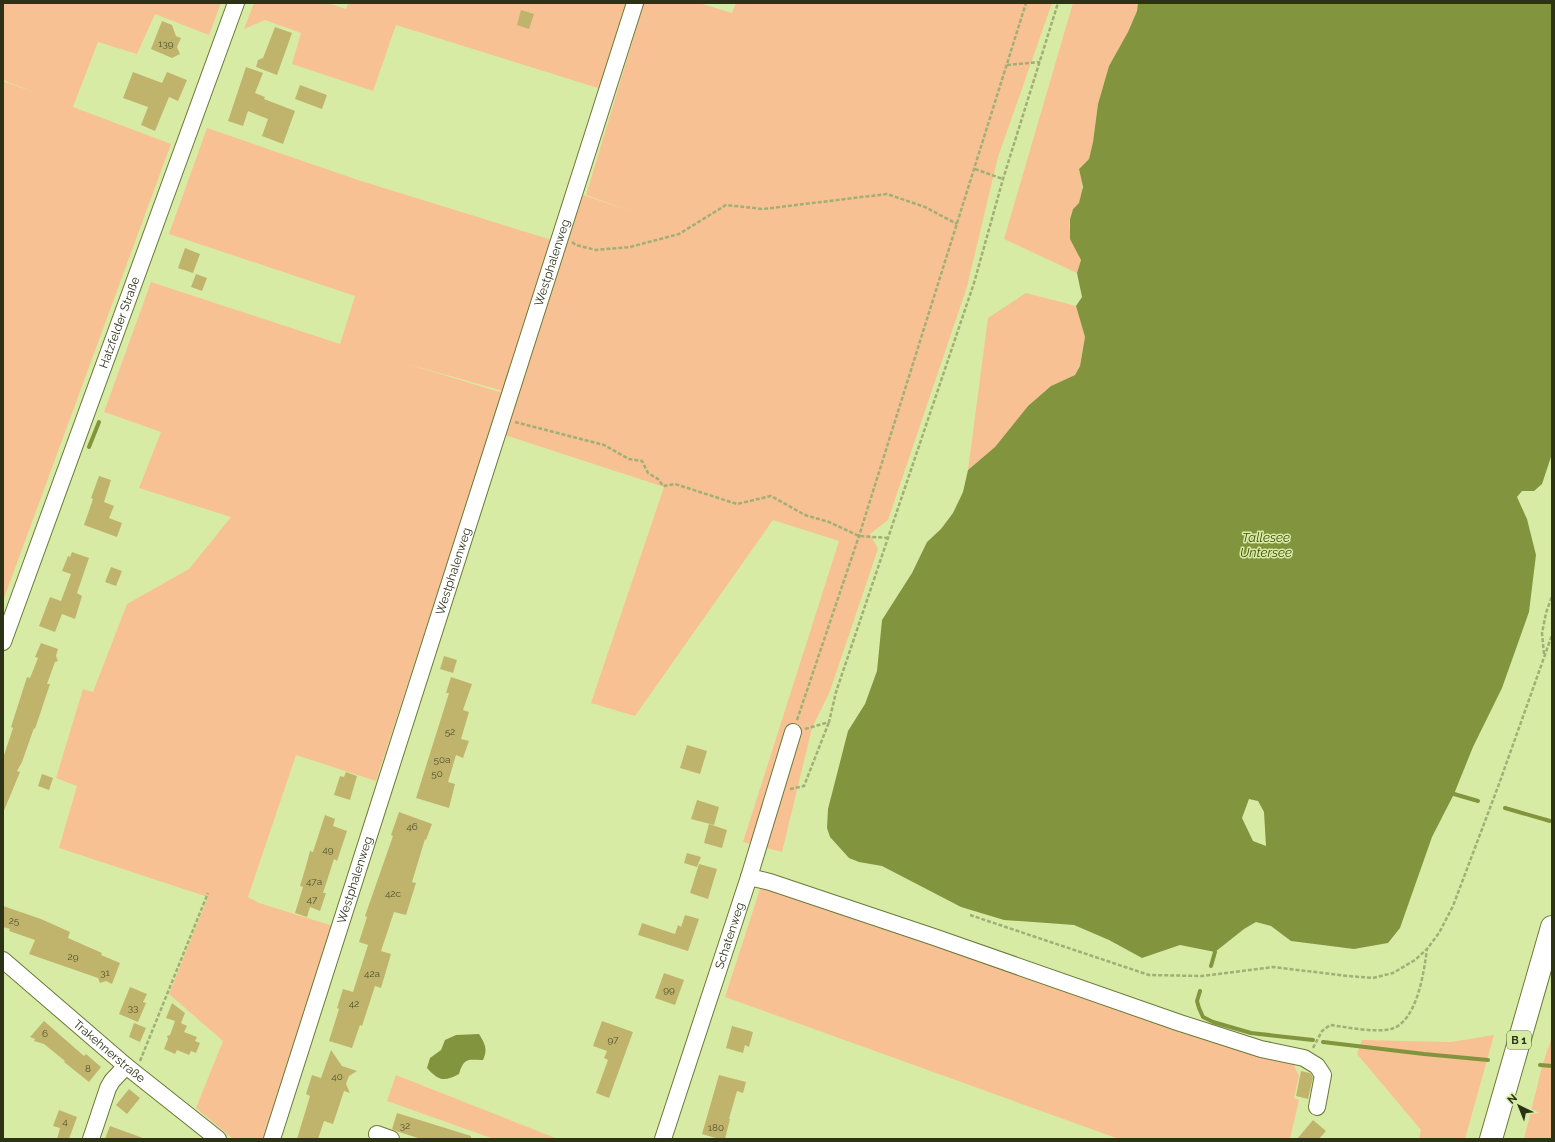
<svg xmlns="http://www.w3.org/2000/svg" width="1555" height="1142" font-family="Raleway,sans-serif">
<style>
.green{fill:#f8c194}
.water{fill:#82953e;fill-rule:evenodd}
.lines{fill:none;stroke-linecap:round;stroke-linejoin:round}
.stream{stroke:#82953e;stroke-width:4}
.building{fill:#c0b46d}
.minor-casing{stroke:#6a7937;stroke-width:18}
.highway-casing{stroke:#6a7937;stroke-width:24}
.path{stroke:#a0af76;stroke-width:2.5;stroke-dasharray:4 2;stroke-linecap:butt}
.minor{stroke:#fff;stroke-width:16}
.highway{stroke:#fff;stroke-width:22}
.labels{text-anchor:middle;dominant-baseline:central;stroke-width:3;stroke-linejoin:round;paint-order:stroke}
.number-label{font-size:10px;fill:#50522c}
.shield{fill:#d8eba5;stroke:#5f6a41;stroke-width:1}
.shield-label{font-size:11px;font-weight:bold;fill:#2b3216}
.street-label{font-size:12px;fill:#2b3216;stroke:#d8eba5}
.water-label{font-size:13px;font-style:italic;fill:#3f4b08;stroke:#d8eba5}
</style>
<rect width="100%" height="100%" fill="#d8eba5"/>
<path class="green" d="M3,3H221L209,35L155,14L137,54L98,42L73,107L171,144L3,601V81L36,93L3,80Z
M254,3H328L346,9L348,3H629L601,89L396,25L373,91L292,64L301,33L265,20L244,29Z
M644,3H699L732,13L736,3H1052L998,157L967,287L888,520L870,534L878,549L830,691L812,728L782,852L743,842L839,541L773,520L635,716L591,703L664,487L505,435L583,195L631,211L586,195Z
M1073,3H1138L1137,11L1128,33L1109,66L1098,104L1093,142L1089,159L1079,169C1081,180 1085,192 1079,203C1078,205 1074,207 1073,209C1064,226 1074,246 1081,260L1077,273L1004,239Z
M207,128L358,180L552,240L503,391L404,363L503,393L376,781L296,755L248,897L259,903L333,926L263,1139H233L196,1108L223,1041L169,994L208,897L59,848L77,786L56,778L83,689L93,692L127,604L189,569L231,517L139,488L161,432L104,412L151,282L340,344L355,296L169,234Z
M1026,293L1076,306L1085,337L1080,366L1075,375L1051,386L1028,406L995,447L968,470L988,318Z
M761,886L1293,1063L1299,1076L1294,1098L1299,1100L1290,1139H1119L725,997Z
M1494,1035L1465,1139H1419L1421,1130L1357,1054L1362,1040L1451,1042Z
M1552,1037V1139H1524L1543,1063Z
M396,1075L558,1139H494L387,1101Z"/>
<path class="water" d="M1138,3H1552V454L1542,484L1534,491H1522L1517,497L1527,519L1536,555L1529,612L1502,688L1473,747L1454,794L1432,837L1400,928L1388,943L1354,949L1291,941L1271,926L1256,922L1244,929L1215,952L1180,945L1142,958L1109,940L1074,925L1004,920L961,907L882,866L859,862L849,858L830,837L827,828L828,809L848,731L865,704L877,671L882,620L912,573L927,542L941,529L953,513L963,492L968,470L995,447L1028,406L1051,386L1075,375L1080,366L1085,337L1076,306L1082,297L1077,273L1081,260L1070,239V219L1073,209L1079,203L1083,187L1079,169L1089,159L1093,142L1098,104L1109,66L1128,32L1137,11ZM1249,799L1258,801L1264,812L1266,846L1253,841L1242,818Z
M479,1034C485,1044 488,1049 483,1060C468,1060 464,1057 459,1074C444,1082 439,1081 427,1068L430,1058L441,1050L445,1040L456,1035Z"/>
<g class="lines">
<path class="stream" d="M89,447L99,422
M1454,794L1478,801
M1505,808L1550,821
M1211,966L1215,952
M1200,991L1197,1001L1199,1008L1203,1017L1213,1022L1251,1033L1313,1040
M1323,1042L1424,1054L1488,1060
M1540,1065L1552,1066"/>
</g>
<path class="building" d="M521,10L534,14L529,29L517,25Z
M162,21L172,25L176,36L181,38L177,47L180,54L172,58L151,49Z
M275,27L292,33L277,75L256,67L258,60L263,58Z
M246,67L263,73L255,93L265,97L264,99L295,111L283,144L262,136L268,119L248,111L243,126L228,121Z
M133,72L162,83L167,72L187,80L178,101L169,97L155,131L141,125L148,107L123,98Z
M300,85L327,95L322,109L295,99Z
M185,248L200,254L193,273L178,268Z
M196,274L207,278L202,291L191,287Z
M99,476L111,480L104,502L114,506L109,518L122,523L117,537L84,525L93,499L91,498Z
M72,552L89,558L77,593L82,596L75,619L62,614L55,632L39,626L50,597L61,601L71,574L62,571L68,556L70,557Z
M111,567L122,571L116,586L105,582Z
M41,643L58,649L56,656L58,661L55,662L47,684H50L35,729L34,728L22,762L17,771L20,772L3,813V758L13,728L11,727L27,677L30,678L38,658L35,657Z
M444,656L457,660L453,673L440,669Z
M451,677L472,684L463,710L469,712L461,739L469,741L463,758L456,755L448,782L455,784L449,808L416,798L449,693H446Z
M687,745L707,751L700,774L680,768Z
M346,772L357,776L350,800L334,795L340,776L344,777Z
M42,774L53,778L49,790L38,786Z
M697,800L719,807L714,825L691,819Z
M399,812L432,824L426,840L425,839L412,882L416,883L406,915L394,912L381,951L391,954L381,988L375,986L362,1026L360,1025L352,1048L329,1041L339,1009L337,1008L343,989L353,992L368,945L359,942L367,917L365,916L393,836L391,835Z
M325,815L335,819L333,826L347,831L337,861L334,859L323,893H326L320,911L310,907L307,917L295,913L303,887L300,886L306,866L310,851L313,852Z
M709,824L727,830L722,848L704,843Z
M687,853L701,857L697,867L684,863Z
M699,864L717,869L708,899L690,893Z
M3,906L41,919L70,932L68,938L102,953L101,955L120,963L112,984L106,981L100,983L98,978L29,954L35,940L9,931L10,929L3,927Z
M685,915L699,919L688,951L638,935L642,923L675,934L678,925L681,927Z
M664,973L684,980L675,1005L655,998Z
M130,987L147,994L143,1002L146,1003L138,1022L119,1014Z
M172,1003L185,1013L181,1023L187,1026L184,1032L197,1037L195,1041L200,1043L196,1053L191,1051L189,1055L177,1050L175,1054L164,1049L168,1039L167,1036L170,1035L175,1021L166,1018Z
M44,1021L84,1056L86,1054L101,1067L89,1082L64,1062L65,1061L44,1044L34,1041L35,1039L30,1037Z
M602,1021L633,1032L609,1098L596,1093L608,1060L604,1058L607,1051L593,1046Z
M134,1023L146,1028L140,1042L129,1037Z
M732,1026L753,1032L749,1047L745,1045L743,1053L726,1048Z
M331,1050L342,1066L357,1071L349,1076L346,1084L350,1093L344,1091L333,1124L324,1121L318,1139H297L310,1096L306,1094L312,1075L321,1078Z
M1301,1071L1310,1073L1313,1077L1308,1099L1296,1096Z
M719,1075L746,1082L743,1093L737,1091L729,1119H730L725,1139H719L702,1134Z
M129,1089L140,1098L127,1114L116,1105Z
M59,1110L77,1117L69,1139H57L60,1128L53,1126Z
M397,1113L471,1136V1139H421L396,1131L392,1129Z
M1313,1120L1326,1131L1319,1139H1297Z
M110,1126L143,1138V1139H105Z"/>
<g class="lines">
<g class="minor-casing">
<g id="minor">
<path id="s1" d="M3,642L236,3"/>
<path d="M749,877L770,882L934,937L1180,1023L1261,1049L1304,1058L1317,1066L1323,1075L1317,1107"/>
<path id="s2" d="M3,960L126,1066L218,1139"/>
<path d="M377,1134L391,1139"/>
<path d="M91,1139L108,1088L112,1081L126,1066"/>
<path id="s3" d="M272,1139L635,3"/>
<path id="s4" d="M663,1139L749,877L793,732"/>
</g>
</g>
<g class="highway-casing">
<path id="highway" d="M1491,1139L1552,927"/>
</g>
<path class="path" d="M1007,65L1040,62
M975,169L1003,179
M572,242L576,245L596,250L630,247L679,234L726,205L763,209L887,194L925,207L957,224
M515,422L604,445L629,459L642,461L648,473L658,479L663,486L675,484L737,504L771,496L805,515L829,522L859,536L888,538
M1544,654L1542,633L1546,613L1552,596
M797,720L859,536L1026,3
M805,729L829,722L836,692L974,283L1003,179L1058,3
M790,789L804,786L829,722
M970,915L1149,975L1202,976L1273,967L1348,976L1373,978L1393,973L1415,960L1427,949L1439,933L1453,906L1499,784L1552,635
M1313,1048L1322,1031L1330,1025C1347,1027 1374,1033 1391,1029C1417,1022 1424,972 1427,949
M140,1061L208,893"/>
<use href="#minor" class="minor"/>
<use href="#highway" class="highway"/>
</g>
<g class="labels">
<g class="number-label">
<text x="166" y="43">139</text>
<text x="450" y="731">52</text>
<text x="442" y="759">50a</text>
<text x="437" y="773">50</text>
<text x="412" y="826">46</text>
<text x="328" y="849">49</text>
<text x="314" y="881">47a</text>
<text x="393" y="893">42c</text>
<text x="312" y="899">47</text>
<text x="14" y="920">25</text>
<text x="73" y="956">29</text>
<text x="105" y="972">31</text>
<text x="372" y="973">42a</text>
<text x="669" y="989">99</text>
<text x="354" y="1003">42</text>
<text x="133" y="1007">33</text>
<text x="45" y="1033">6</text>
<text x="613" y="1039">97</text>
<text x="88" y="1068">8</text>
<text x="337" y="1076">40</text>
<text x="65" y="1121">4</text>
<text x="405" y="1125">32</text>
<text x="716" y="1127">180</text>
</g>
<rect class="shield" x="1507" y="1031" width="24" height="18" rx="3"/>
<g class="shield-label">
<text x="1519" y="1040">B 1</text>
</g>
<g class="street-label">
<text stroke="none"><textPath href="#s3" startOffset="920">Westphalenweg</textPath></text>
<text stroke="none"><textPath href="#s1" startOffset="340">Hatzfelder Straße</textPath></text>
<text stroke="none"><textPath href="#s3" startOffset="596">Westphalenweg</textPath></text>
<text stroke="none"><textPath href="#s3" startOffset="272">Westphalenweg</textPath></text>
<text stroke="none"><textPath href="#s4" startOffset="214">Schatenweg</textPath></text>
<text stroke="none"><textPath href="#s2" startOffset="140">Trakehnerstraße</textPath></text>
</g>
<g class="water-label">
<text x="1266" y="537">Tallesee<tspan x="1266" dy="15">Untersee</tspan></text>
</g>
</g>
<rect width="1555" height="1142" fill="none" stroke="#2b3216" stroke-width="8"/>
<g transform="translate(1519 1106) rotate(317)" stroke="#d8eba5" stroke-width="3" paint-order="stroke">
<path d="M0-3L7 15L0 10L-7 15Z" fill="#2b3216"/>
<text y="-6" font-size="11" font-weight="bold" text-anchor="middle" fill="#2b3216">N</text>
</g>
</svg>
